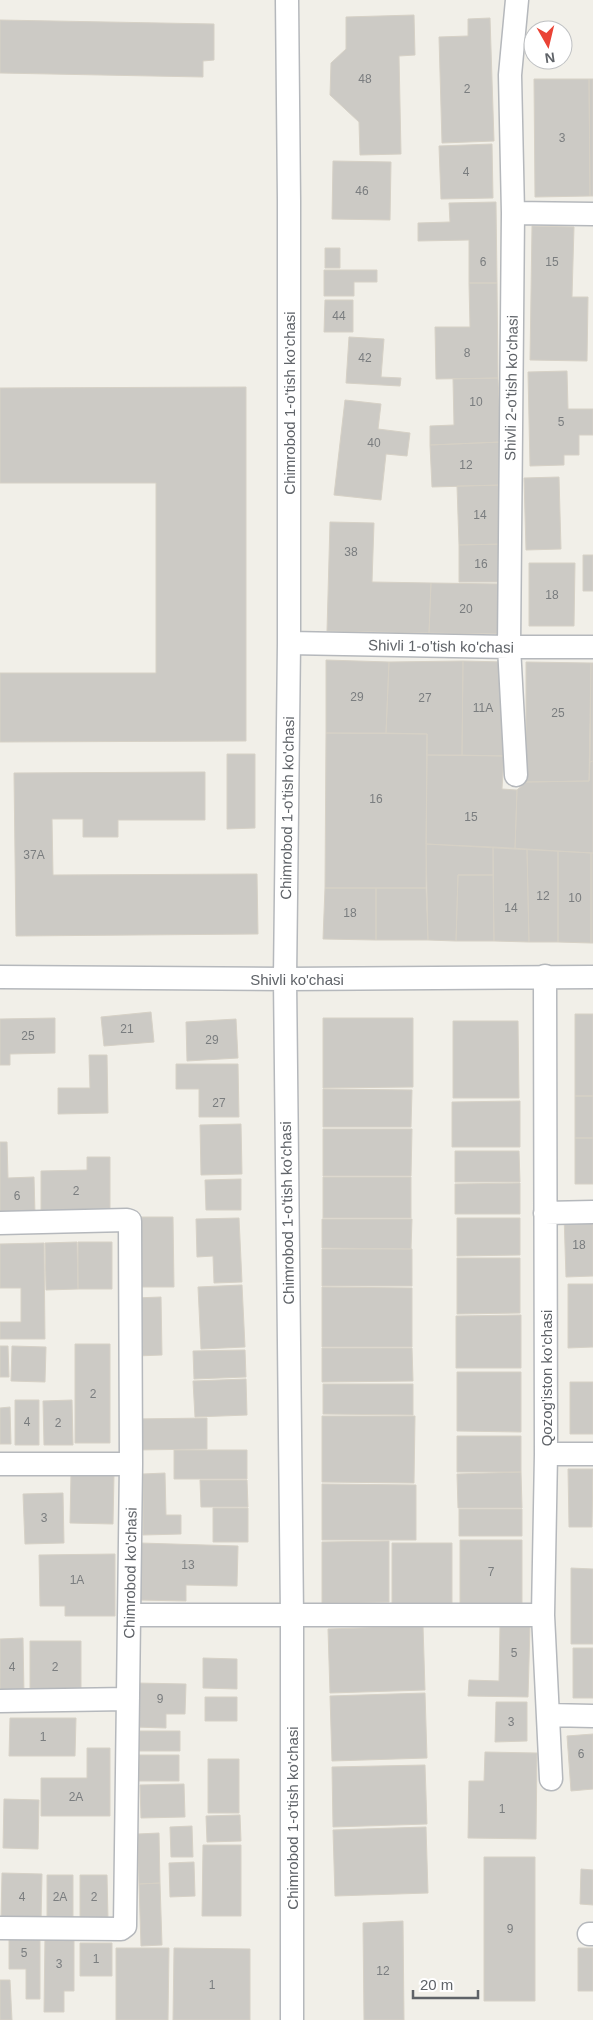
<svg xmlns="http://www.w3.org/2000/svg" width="593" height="2020" font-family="Arial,sans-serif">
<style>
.building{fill:#cccac5;stroke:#d6d1c6}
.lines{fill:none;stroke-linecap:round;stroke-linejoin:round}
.minor-casing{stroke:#b5b8bc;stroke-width:25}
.minor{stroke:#fff;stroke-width:22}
.labels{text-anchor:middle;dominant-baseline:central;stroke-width:4;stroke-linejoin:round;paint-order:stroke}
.number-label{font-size:12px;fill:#7a7d7f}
.street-label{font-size:15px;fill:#5f6368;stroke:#fff}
</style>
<rect width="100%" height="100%" fill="#f1efe8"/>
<path class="building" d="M414,15L415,55L399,56L401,154L360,155L359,122L330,95L331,63L346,49V17Z
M490,18L494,141L442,143L439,37L468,36V19Z
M0,20L214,24V60L203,61V77L0,73Z
M534,79H589L590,196L535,197Z
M589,79H593V196H590Z
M492,144L493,198L441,199L439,146Z
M333,161L391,162L390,220L332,219Z
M496,202L497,283H469V240L418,241V223L450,222L449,203Z
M532,226L574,227L572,297H588L587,361L530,360Z
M325,248H340V268H325Z
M324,270H377V282H354V296H324Z
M469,283H497L498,378L436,379L435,327H470Z
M325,300H353V332H324Z
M349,337L384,339L381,377L401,378L400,386L346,383Z
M567,371L568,409H593V435H579V455H564V465L530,466L528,372Z
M498,378L501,442L430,445V426L454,425L453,379Z
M246,387V741L0,742V673H156V483H0V388Z
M345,400L381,404L378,429L410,433L407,456L386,454L381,500L334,495Z
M501,442L502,485L432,487L430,445Z
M559,477L561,549L526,550L524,478Z
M502,485L504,544L459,545L457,486Z
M330,522L374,523L372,582L431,583L429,633L327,631Z
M504,544V582H459V545Z
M583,555H593V591H583Z
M529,563H575L574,626H529Z
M431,583L503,584L502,634L429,633Z
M326,660L389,662L386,733H326Z
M463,661L505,662L504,756L462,755Z
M463,661L462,755H427V734L386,733L389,662Z
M526,662L591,663L589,781L526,782Z
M591,663H593V761L590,762Z
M326,733L427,734L426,888H325Z
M227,754H255V828L227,829Z
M427,755L504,756L502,789L517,790L515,849L426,844Z
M593,761V853L515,849L517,790L526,782L589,781L590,762Z
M205,772V820H118V837H83V819H52L53,875L257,874L258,934L16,936L14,773Z
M426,844L493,847V875H458L456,941L428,940Z
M493,847L527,849L529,942L494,941Z
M527,849L558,851V942H529Z
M558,851L591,853V943L558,942Z
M591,853H593V943H591Z
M458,875H493L494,941H456Z
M325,888H376V940L323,939Z
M376,888H426L428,940H376Z
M151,1012L154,1042L104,1046L101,1017Z
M575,1014H593V1096H575Z
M55,1018V1053L10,1054V1065H0V1019Z
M323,1018H413V1087L323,1088Z
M236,1019L238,1058L187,1061L186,1022Z
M453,1021H518L519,1098H453Z
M89,1055H107L108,1113L58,1114V1088H90Z
M176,1064H238L239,1117H199V1089H176Z
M323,1089L412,1090L411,1127H323Z
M575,1096H593V1138H575Z
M520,1101V1147H452V1102Z
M241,1124L242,1174L201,1175L200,1125Z
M323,1129H412L411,1176H323Z
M575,1138H593V1184H575Z
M0,1142H7L8,1178L34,1177L35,1214L0,1216Z
M455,1151H519L520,1182H455Z
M87,1157H110V1212L41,1213V1171L87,1170Z
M323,1177H411V1218H323Z
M241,1179V1210H206L205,1180Z
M520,1183V1214H455V1184Z
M593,1214V1276L566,1277L564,1215Z
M135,1217H173L174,1287H137Z
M239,1218L242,1282L214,1283L213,1256L197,1257L196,1219Z
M457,1218H520V1255L457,1256Z
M322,1219H412L411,1249L322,1248Z
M77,1242L78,1289L46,1290L45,1243Z
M78,1242H112V1289H78Z
M44,1243L45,1339H0V1322H21V1288H0V1244Z
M322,1249H412V1286H322Z
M457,1258H520V1313L457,1314Z
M568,1284H593V1347L568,1348Z
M242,1285L245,1347L201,1349L198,1287Z
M322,1287L412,1288V1347H322Z
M161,1297L162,1355L136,1356L135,1298Z
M521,1315V1368H456V1316Z
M75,1344H110V1443H75Z
M0,1346H8L9,1377H0Z
M12,1346L46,1347L45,1382L11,1381Z
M322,1348H412L413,1381L322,1382Z
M245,1350L246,1377L194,1379L193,1351Z
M457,1372H521V1432L457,1431Z
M246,1379L247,1415L195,1417L193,1381Z
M570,1382H593V1434H570Z
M323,1384H413V1415L323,1414Z
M15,1400H39V1445H15Z
M72,1400L73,1445H44L43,1401Z
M10,1407L11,1444H0V1408Z
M322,1416H415L414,1483L322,1482Z
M207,1418V1449L135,1450L134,1419Z
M457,1436H521V1472H457Z
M174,1450H247V1479H174Z
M568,1469H593L592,1527H569Z
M521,1472L522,1508H458L457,1474Z
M71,1473L114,1474L113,1524L70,1523Z
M165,1473L166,1515H181V1534L143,1535V1474Z
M200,1480H247L248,1507H201Z
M322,1484L416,1485V1540H322Z
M63,1493L64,1543L25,1544L23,1494Z
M213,1508H248V1542H213Z
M459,1509H522V1536H459Z
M460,1540H522V1603H460Z
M389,1541V1602L322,1603V1542Z
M140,1543L238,1546L237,1586L186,1585V1601L138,1600Z
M392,1543H452V1603H392Z
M115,1554V1616H65V1606H40L39,1555Z
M571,1568L593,1569V1644H571Z
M500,1625L530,1626L528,1697L468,1696L469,1680L499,1681Z
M423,1626L425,1690L330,1693L328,1629Z
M23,1638L24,1695L0,1696V1639Z
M30,1641H81V1693H30Z
M573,1648H593V1698H573Z
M203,1658L237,1659V1689L203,1688Z
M136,1683L186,1684L185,1714H166V1728L135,1727Z
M425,1693L427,1758L332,1761L330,1696Z
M205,1697H237V1721H205Z
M496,1702H527V1741L495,1742Z
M10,1718H76L75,1756H9Z
M139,1731H180V1751H139Z
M593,1734V1789L571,1791L567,1736Z
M87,1748H110V1816H41V1778H87Z
M485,1752L537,1753L536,1839L468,1838L469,1781H484Z
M139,1755H179V1781H139Z
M208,1759H239V1813H208Z
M425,1765L427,1824L333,1827L332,1767Z
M184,1784L185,1817L141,1818L140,1785Z
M4,1799L39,1800L38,1849L3,1848Z
M240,1815L241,1841L207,1842L206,1816Z
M192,1826L193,1857H171L170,1827Z
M426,1827L428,1893L335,1896L333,1830Z
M159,1833L160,1883L139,1884L138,1834Z
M203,1845H241V1916H202Z
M484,1857H535V2001H484Z
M194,1862L195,1896L170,1897L169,1863Z
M581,1869L593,1870V1905L580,1904Z
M2,1873L42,1874L41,1921L1,1920Z
M47,1875H73V1920H47Z
M80,1875H107L108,1919H80Z
M160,1883L162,1945L141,1946L139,1884Z
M403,1921L404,2020H364L363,1923Z
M45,1936H74V1991H64V2012H44Z
M40,1937V1999H26V1969H9V1938Z
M80,1943H112V1976H80Z
M116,1948H169L168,2020H116Z
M174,1948L250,1949V2020H173Z
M578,1948H593V1991H578Z
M0,1980H10L12,2020H0Z"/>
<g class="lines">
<g class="minor-casing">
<path id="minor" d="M287,0L289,200V643L285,979L292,1616V2020
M513,213L593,214
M289,643L509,647H593
M516,775L509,647L513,213L510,75L517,0
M545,976L546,1454L543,1615L551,1779
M0,977L285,979L593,977
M545,1213L593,1212
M0,1223L127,1220L130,1221L131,1464L125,1926L121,1929L0,1928
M546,1454H593
M0,1464H131
M129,1615H543
M0,1701L128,1699
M548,1715L593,1716
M589,1934H593"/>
</g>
<use href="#minor" class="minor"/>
</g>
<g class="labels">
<g class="number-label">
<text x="365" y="79">48</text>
<text x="467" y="89">2</text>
<text x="562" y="138">3</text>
<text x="466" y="172">4</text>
<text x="362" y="191">46</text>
<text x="483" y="262">6</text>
<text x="552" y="262">15</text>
<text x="339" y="316">44</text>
<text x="467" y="353">8</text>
<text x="365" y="358">42</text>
<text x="476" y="402">10</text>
<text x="561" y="422">5</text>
<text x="374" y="443">40</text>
<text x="466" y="465">12</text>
<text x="480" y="515">14</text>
<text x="351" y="552">38</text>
<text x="481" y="564">16</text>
<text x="552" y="595">18</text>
<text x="466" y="609">20</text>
<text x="357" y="697">29</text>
<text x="425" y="698">27</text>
<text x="483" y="708">11А</text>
<text x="558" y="713">25</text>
<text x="376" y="799">16</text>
<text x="471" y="817">15</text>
<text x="34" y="855">37А</text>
<text x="543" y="896">12</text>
<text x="575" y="898">10</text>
<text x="511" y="908">14</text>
<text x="350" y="913">18</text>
<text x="127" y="1029">21</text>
<text x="28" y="1036">25</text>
<text x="212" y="1040">29</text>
<text x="219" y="1103">27</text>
<text x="76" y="1191">2</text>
<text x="17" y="1196">6</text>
<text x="579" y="1245">18</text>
<text x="93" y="1394">2</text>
<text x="27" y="1422">4</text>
<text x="58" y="1423">2</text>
<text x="44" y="1518">3</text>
<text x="188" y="1565">13</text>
<text x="491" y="1572">7</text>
<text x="77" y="1580">1А</text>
<text x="514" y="1653">5</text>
<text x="12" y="1667">4</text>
<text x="55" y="1667">2</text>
<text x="160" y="1699">9</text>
<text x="511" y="1722">3</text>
<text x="43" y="1737">1</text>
<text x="581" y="1754">6</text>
<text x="76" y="1797">2А</text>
<text x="502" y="1809">1</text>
<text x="22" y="1897">4</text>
<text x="60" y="1897">2А</text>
<text x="94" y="1897">2</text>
<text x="510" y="1929">9</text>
<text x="24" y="1953">5</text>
<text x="96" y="1959">1</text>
<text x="59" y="1964">3</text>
<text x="383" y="1971">12</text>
<text x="212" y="1985">1</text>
</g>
<g class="street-label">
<text transform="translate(511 388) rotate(-89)">Shivli 2-o'tish ko'chasi</text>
<text transform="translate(289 403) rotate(-90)">Chimrobod 1-o'tish ko'chasi</text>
<text transform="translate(441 646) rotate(1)">Shivli 1-o'tish ko'chasi</text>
<text transform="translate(287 808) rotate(-89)">Chimrobod 1-o'tish ko'chasi</text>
<text x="297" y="979">Shivli ko'chasi</text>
<text transform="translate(287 1213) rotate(-91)">Chimrobod 1-o'tish ko'chasi</text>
<text transform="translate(546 1378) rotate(-90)">Qozog'iston ko'chasi</text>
<text transform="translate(130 1573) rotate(-89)">Chimrobod ko'chasi</text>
<text transform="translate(292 1818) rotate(-90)">Chimrobod 1-o'tish ko'chasi</text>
</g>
</g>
<g transform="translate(548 45) rotate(172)"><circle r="24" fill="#ffffff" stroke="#bfc1c3"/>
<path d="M0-4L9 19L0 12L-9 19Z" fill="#ea4335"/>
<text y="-8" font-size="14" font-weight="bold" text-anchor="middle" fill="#5f6368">N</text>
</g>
<path d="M413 1990v8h65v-8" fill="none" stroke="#5f6368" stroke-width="2.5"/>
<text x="420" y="1990" font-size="15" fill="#5f6368" stroke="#ffffff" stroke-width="4" paint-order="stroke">20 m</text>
</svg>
